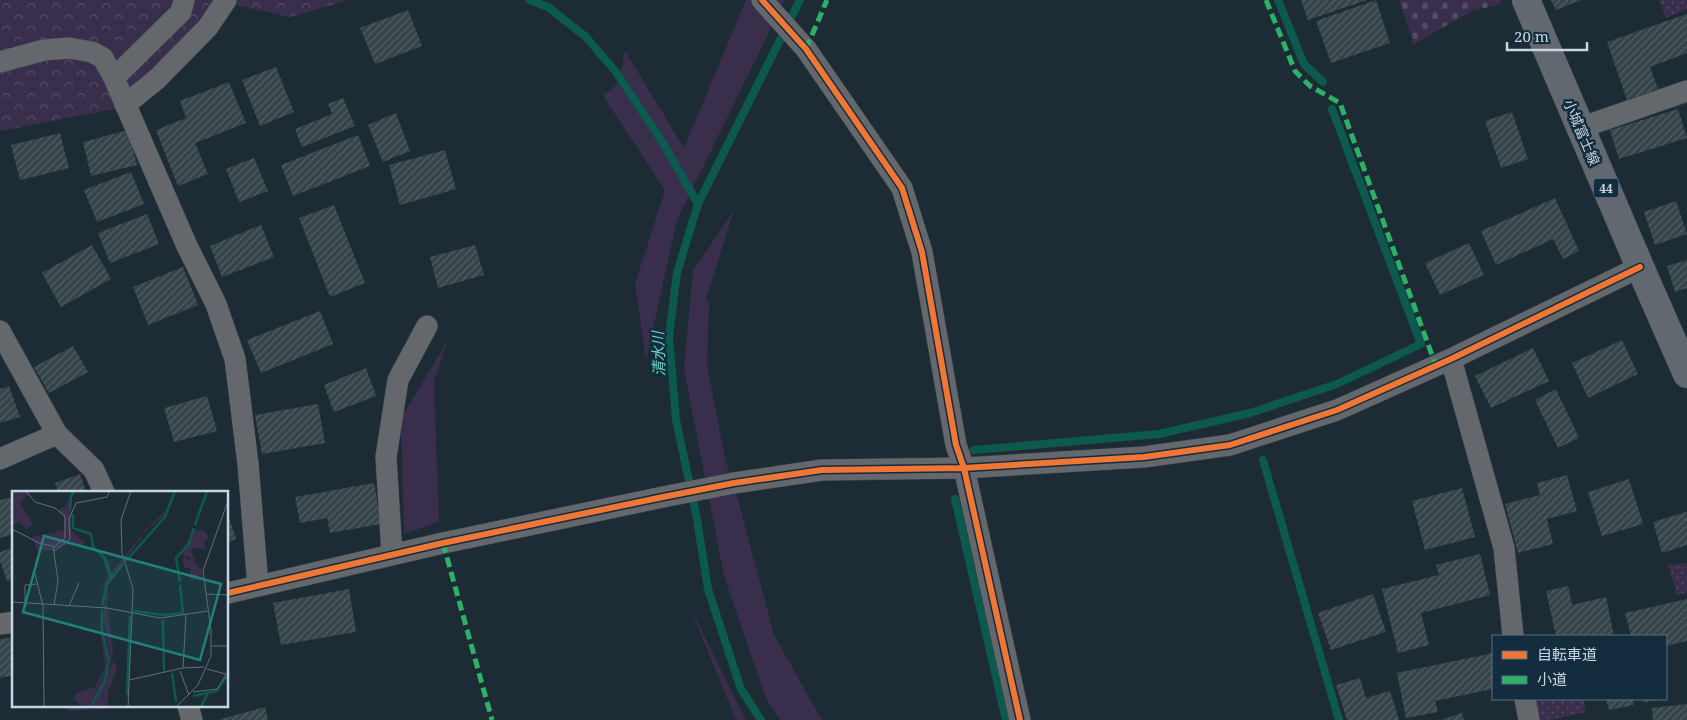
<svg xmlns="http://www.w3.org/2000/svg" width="1687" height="720" font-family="'Noto Serif','Noto Sans JP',serif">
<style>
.grass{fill:#3a2e4d}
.forest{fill:url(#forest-crowns)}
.cemetery{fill:url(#cemetery-stones)}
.park{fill:url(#park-dots)}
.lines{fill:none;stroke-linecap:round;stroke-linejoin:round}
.stream{stroke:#0c5a4e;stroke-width:8}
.building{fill:url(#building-hatch)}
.minor-casing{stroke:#3a464e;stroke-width:22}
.primary-casing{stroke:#3a464e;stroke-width:29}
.minor{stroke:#64676c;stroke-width:21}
.primary{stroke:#626870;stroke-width:28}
.quiet{stroke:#2db169;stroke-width:5;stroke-dasharray:10 5;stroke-linecap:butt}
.cycleway-casing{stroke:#132c3e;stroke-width:9}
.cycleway{stroke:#f07635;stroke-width:6}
.labels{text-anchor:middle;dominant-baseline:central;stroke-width:5;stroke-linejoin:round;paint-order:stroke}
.shield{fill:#132c3e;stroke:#91a3b0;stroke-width:1}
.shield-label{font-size:12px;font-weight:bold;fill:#c7d6e1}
.street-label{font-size:14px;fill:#c7d6e1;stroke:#132c3e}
.water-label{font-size:15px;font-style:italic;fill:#69d6c0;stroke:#132c3e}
.inset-river{fill:none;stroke:#0c5a4e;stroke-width:2.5}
.inset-road{fill:none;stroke:#616f79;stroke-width:1}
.view{fill:#21807a;fill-opacity:0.15;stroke:#21807a;stroke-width:2.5}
.inset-edge{fill:none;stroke:#c7d6e1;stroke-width:2.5}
</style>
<defs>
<pattern id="forest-crowns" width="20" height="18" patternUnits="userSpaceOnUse" patternTransform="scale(1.25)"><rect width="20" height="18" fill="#3a2e4d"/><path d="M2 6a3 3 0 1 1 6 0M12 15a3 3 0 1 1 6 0" fill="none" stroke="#554c66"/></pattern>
<pattern id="cemetery-stones" width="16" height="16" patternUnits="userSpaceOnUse" patternTransform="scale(1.25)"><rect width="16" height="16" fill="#3a2e4d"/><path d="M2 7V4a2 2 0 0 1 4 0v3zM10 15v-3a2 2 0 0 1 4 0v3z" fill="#554c66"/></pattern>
<pattern id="park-dots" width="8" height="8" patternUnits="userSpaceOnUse" patternTransform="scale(1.25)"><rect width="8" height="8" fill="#3a2e4d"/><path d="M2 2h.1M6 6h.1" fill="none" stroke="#554c66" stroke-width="1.8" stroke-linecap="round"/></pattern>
<pattern id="building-hatch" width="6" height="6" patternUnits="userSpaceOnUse" patternTransform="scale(1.25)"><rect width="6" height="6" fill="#364449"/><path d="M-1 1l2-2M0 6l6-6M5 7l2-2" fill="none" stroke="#525e63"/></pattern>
</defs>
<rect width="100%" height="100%" fill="#1d2b34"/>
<path class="grass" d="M746,0H785L677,220L646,360L635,284L665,190L603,96L618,83L625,51L684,148Z
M734,210L706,299L709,304L707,364L725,459L739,503L774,635L822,720H780L766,698L724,576L684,369L693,271Z
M448,340L434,382L439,522L404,534L401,418Z
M689,605L746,720H736Z"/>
<path class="forest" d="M0,0H349L290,17L236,5L140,104L0,131Z"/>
<path class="cemetery" d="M1399,0H1501V4L1472,11L1414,44Z"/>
<path class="park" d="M1659,0H1687V9L1666,18Z
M1687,563V593L1677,595L1668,565Z
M1536,699H1583L1586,712L1551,720H1539Z
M68,706H138L68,711Z"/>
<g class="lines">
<path class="stream" d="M530,0L548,7L586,37L616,72L663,143L698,204
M1278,0L1304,64L1323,82
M974,450L1159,434L1250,413L1337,384L1421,344L1332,109
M1263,460L1339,720
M955,499L1006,720
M761,720L741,689L708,589L697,519L676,420L669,336L677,273L698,204L800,0"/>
</g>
<path class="building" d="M1301,0H1367L1308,20Z
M1376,0L1390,43L1331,63L1316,21Z
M1551,0H1581L1556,10Z
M408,10L422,46L375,64L360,28Z
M1687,14V53L1650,67L1658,89L1627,100L1607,42Z
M276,67L294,112L260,126L242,80Z
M229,82L246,123L195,143L208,174L178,186L156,130L186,118L180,101Z
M343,98L355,126L302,147L295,129L332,114L328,104Z
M1678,109L1687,138L1619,159L1610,130Z
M1512,112L1528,159L1501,168L1485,121Z
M396,113L410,151L383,162L368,125Z
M128,130L137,165L91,176L83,142Z
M60,133L69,168L20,180L11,145Z
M358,135L370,166L293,196L281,165Z
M445,150L456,189L400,205L389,165Z
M254,158L268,191L239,202L226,169Z
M131,172L144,204L97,222L84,190Z
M1555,198L1579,251L1563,259L1553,239L1496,265L1481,231Z
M1676,201L1687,234L1655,245L1644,212Z
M334,205L365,283L330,297L299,218Z
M147,214L159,244L110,263L98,233Z
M261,225L274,257L222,277L210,246Z
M1469,243L1484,275L1440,295L1425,263Z
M92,245L111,279L61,307L42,273Z
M475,245L484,275L438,288L430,257Z
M1687,260V288L1675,292L1667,266Z
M183,267L198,305L148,325L133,287Z
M320,311L333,344L261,373L247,340Z
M1622,340L1638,374L1588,398L1572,363Z
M73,346L88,372L49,393L34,367Z
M1533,348L1549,381L1491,408L1475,376Z
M366,368L376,396L334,412L324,385Z
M9,386L20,417L0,423V389Z
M1556,389L1579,438L1558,448L1535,400Z
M207,396L217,431L174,442L164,408Z
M318,404L325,443L262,454L255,415Z
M80,474L86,492H58L55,483Z
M1567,475L1577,511L1547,519L1553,544L1518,553L1505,504L1540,495L1537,483Z
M1629,479L1643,524L1602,536L1588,492Z
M374,483L381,524L330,533L327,518L300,523L295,497Z
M1462,488L1475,537L1425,550L1412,501Z
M11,497L14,504V534L0,538V500Z
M1686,512L1687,516V545L1662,553L1653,522Z
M228,514L236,539L228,542Z
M14,547V579L7,581L0,561V552Z
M1480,554L1490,595L1421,613L1429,645L1398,653L1382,589L1439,575L1436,565Z
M1568,586L1572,605L1606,597L1614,636H1556L1546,591Z
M349,589L356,632L281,645L273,603Z
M1373,594L1386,632L1331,650L1318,613Z
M1687,599V641L1666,646V636H1631L1625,613Z
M14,637V675L0,678V639Z
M1493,653V689L1435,701L1438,712L1406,718L1397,673Z
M1360,678L1366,698L1390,691L1399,720H1347L1336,685Z
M1606,699H1633L1634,705L1609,710Z
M1644,699H1656L1657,700L1644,702Z
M1687,704V720H1653L1652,708Z
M265,707L268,720H221V719Z
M1462,713L1464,720H1441Z"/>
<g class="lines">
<g class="minor-casing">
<path id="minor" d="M762,0L806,49L902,188L922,252L956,445L964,468L1020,720
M0,62L44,50L69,48L92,52L103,58L114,78L187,246L216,304L235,359L248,464L258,586
M114,78L181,12L184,0
M125,105L157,79L208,27L226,0
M1580,128L1687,91
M0,331L57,434L94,470L104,492
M1451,359L1504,548L1513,636
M0,459L57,434
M392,555L386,457L398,380L427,326
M228,593L443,543L663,497L734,483L822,470L964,468L1144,457L1230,445L1337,410L1451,359L1640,267
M0,624L14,622
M1525,699L1529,720
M188,706L192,720"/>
</g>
<g class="primary-casing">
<path id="primary" d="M1526,0L1640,267L1687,374"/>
</g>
<use href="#minor" class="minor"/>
<use href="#primary" class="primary"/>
<path class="quiet" d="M1266,0L1295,71L1310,86L1340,103L1436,366
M806,49L827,0
M443,543L492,720"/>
<g class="cycleway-casing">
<path id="cycleway" d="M762,0L806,49L902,188L922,252L956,445L964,468L1020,720
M228,593L443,543L663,497L734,483L822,470L964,468L1144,457L1230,445L1337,410L1451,359L1640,267"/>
</g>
<use href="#cycleway" class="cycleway"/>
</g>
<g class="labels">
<rect class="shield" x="1593.5" y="178.5" width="25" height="19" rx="4"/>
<g class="shield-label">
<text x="1606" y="188">44</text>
</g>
<g class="street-label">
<text transform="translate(1582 132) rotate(67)">小城富士線</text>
</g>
<g class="water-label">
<text transform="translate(658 354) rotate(-92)">清水川</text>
</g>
</g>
<g transform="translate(12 491)">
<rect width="216" height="216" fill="#1d2b34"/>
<path d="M159,4L153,24L135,39L89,101L96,84L92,73L96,68L100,80L134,39L153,20ZM103,88L97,97L95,114L101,160L99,174L91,126L93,103ZM87,128L96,168L89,196L77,216H73L63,210V203L83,196L93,175Z" fill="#3a2e4d"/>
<path d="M0,0L18,2L8,12L21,33L14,38L7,31L0,34ZM59,3V39L73,53L61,55L56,53L43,60L25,59L20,46L52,39V27L46,20L54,14ZM183,38L194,41L196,47L192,52L194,60L185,56L179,59L185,76L175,65H171V57ZM101,170L105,178L96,201V216H81Z" fill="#3a2e4d"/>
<path d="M171,65L190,78L189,88L179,90L178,77H172Z" fill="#3a2e4d"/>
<path class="inset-river" d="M58,20L59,5L63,0M61,23V37L79,43L81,56L92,66L99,86M183,34L195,0M114,70L153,26L163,0M168,91L164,67L177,53L182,37M90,115L95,93L111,73M122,120L151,124L171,122L168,94M151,129L152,181M160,182L164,211M115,204L118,125M181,205L205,200L214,186M79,216L92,192L97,170L90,139V119M189,216L196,202"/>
<path class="inset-road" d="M14,0L23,11L43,17L53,25V47L41,57M0,38L27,52L41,55L46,90L42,114M42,60L58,48L57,28L64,12L95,6L98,0M22,79L31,115L32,216M194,103L217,104M0,111L95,117L148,127L196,120M13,111V94L25,93M57,115L67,92M200,155H217M171,177L192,176M195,178L217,184M168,180L177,204M117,189L171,177L174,124M181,201L205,198L214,184M116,216L121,98L110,62L109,29L119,0M164,216L186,194L199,165V139L191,80L217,7"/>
<path class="view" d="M32,45L209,93L188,169L11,121Z"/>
<rect width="216" height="216" class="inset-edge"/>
</g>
<rect x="1492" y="635" width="175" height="65" fill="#132c3e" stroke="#5b707f"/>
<rect x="1502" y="651" width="25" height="8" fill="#f07635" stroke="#5b707f"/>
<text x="1537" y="660" font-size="15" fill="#c7d6e1">自転車道</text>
<rect x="1502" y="676" width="25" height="8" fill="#2db169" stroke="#5b707f"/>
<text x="1537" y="685" font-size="15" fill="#c7d6e1">小道</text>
<path d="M1507 42v8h80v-8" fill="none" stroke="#c7d6e1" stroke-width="2.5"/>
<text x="1514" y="42" font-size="15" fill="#c7d6e1" stroke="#132c3e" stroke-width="4" paint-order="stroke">20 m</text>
</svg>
